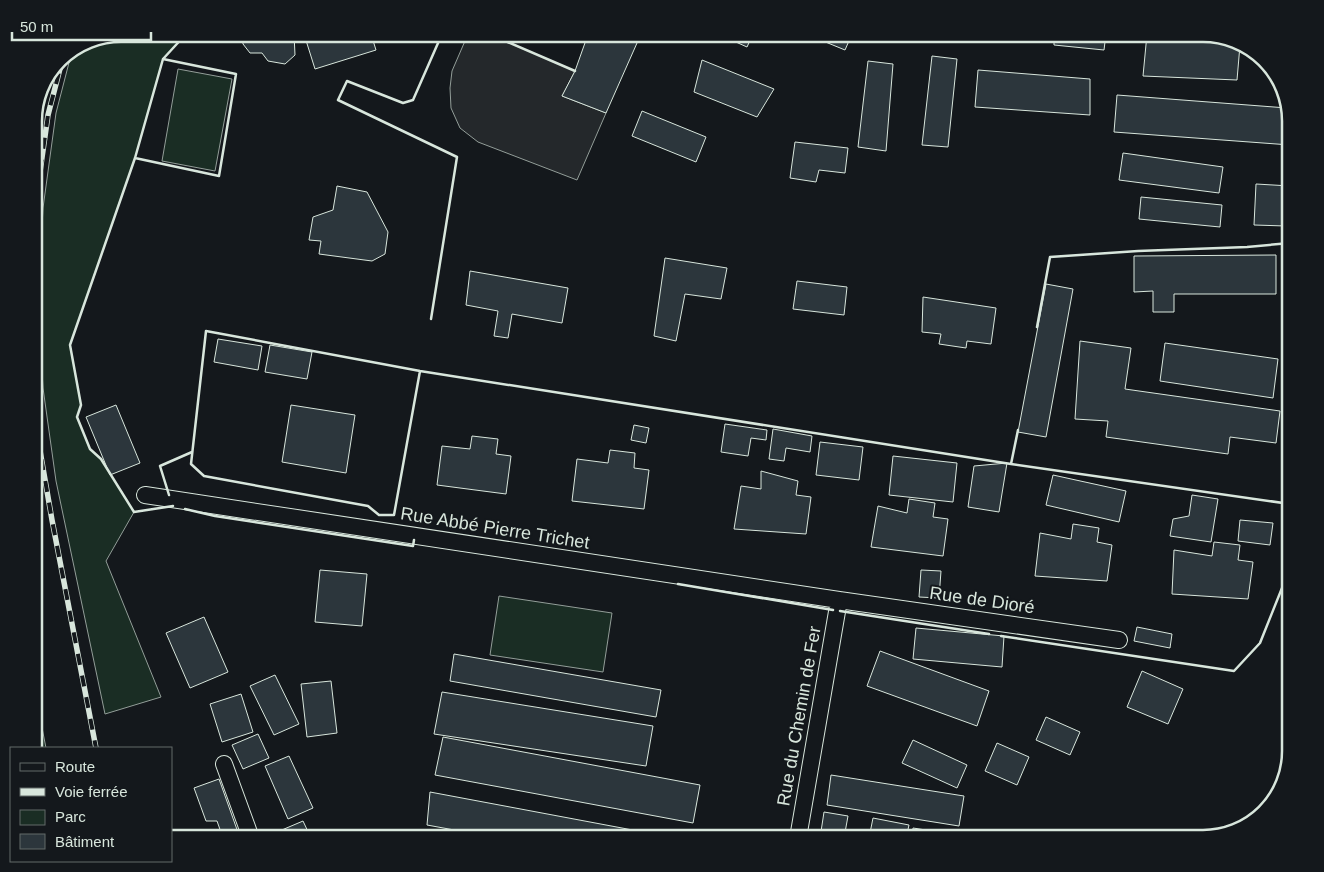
<svg xmlns="http://www.w3.org/2000/svg" width="1324" height="872" font-family="Helvetica,sans-serif">
<style>
.green{fill:#1a2d24;stroke:#939e99}
.parking{fill:#24282b;stroke:#939e99}
.building{fill:#2c363c;stroke:#d8e6dc}
.lines{fill:none;stroke-linecap:round;stroke-linejoin:round}
.minor-casing{stroke:#d8e6dc;stroke-width:18}
.minor{stroke:#14181c;stroke-width:16}
.rail-casing{stroke:#d8e6dc;stroke-width:5.5}
.rail{stroke:#14181c;stroke-width:4;stroke-dasharray:11;stroke-linecap:butt}
.wall{stroke:#d8e6dc;stroke-width:2.5}
.labels{text-anchor:middle;dominant-baseline:central;stroke-width:4;stroke-linejoin:round;paint-order:stroke}
.street-label{font-size:18px;fill:#d8e6dc;stroke:#14181c}
.rim{fill:none;stroke:#d8e6dc;stroke-width:2.5}
</style>
<rect width="100%" height="100%" fill="#14181c"/>
<path class="green" d="M121,34H186L163,59L135,158L70,345L81,405L77,417L90,449L101,459L134,512L106,561L161,697L105,714L56,481L43,388L38,302L43,208L56,113L72,51L88,40Z
M178,69L232,79L215,171L162,161Z
M499,596L612,613L603,672L490,655Z
M34,687L46,748H34Z"/>
<path class="parking" d="M468,34H489L575,71L562,96L606,113L577,180L478,142L460,128L451,108L450,88L452,71Z"/>
<path class="building" d="M242,34H294L295,55L285,64L268,61L262,53H250L243,44Z
M304,34H371L376,50L315,69Z
M591,34H641L606,113L562,96L575,71L586,40Z
M718,34H753L747,47Z
M806,34H852L845,50Z
M1054,34H1106L1104,50L1054,45Z
M1147,34H1203L1240,45L1237,80L1143,76Z
M932,56L957,59L948,147L922,145Z
M702,60L774,89L757,117L694,92Z
M868,61L893,64L886,151L858,147Z
M978,70L1090,79V115L975,107Z
M1117,95L1287,108L1290,121V145L1114,132Z
M642,111L706,137L696,162L632,136Z
M795,142L848,148L845,173L819,170L816,182L790,178Z
M1123,153L1223,167L1219,193L1119,180Z
M1256,184L1290,186V216H1287L1286,226L1254,225Z
M337,186L367,192L388,232L385,254L372,261L319,254L321,241L309,240L313,217L333,210Z
M1141,197L1222,205L1220,227L1139,219Z
M1276,255V294H1174V312H1153V291L1134,292V256Z
M665,258L727,268L721,299L685,294L676,341L654,336Z
M470,271L568,288L562,323L512,314L508,338L494,336L498,311L466,305Z
M797,281L847,287L844,315L793,309Z
M1046,284L1073,289L1046,437L1018,432Z
M923,297L996,308L991,344L967,341L966,348L939,344L941,334L922,332Z
M218,339L262,346L258,370L214,362Z
M1080,341L1131,348L1125,389L1280,411L1276,443L1230,437L1228,454L1106,437L1108,421L1075,419Z
M1165,343L1278,359L1273,398L1160,381Z
M270,345L312,352L307,379L265,372Z
M1290,374V402L1286,401Z
M116,405L140,463L110,475L86,417Z
M291,405L355,415L346,473L282,462Z
M725,424L767,430L766,440L751,438L748,456L721,452Z
M634,425L649,428L646,443L631,440Z
M773,429L812,436L810,452L786,448L784,461L769,459Z
M472,436L498,439L496,454L511,456L506,494L437,485L442,446L470,449Z
M820,442L863,447L859,480L816,475Z
M610,450L635,453L634,468L649,470L644,509L572,501L577,459L608,463Z
M893,456L957,463L953,502L889,495Z
M1007,463L999,512L968,507L974,466Z
M761,471L798,481L796,495L811,497L806,534L734,529L741,486L761,489Z
M1053,475L1126,491L1119,522L1046,505Z
M1192,495L1218,499L1211,542L1170,536L1173,519L1189,516Z
M909,499L935,503L933,517L948,519L943,556L871,547L878,506L907,513Z
M1240,520L1273,523L1270,545L1238,541Z
M1073,524L1099,528L1097,542L1112,545L1107,581L1035,576L1040,533L1071,539Z
M1214,542L1240,545L1238,560L1253,562L1248,599L1172,594L1174,550L1212,556Z
M320,570L367,574L362,626L315,622Z
M921,570L941,571L939,598L919,597Z
M204,617L228,672L190,688L166,633Z
M1137,627L1172,634L1170,648L1134,641Z
M916,628L1004,636L1002,667L913,659Z
M880,651L989,691L977,726L867,686Z
M454,654L661,690L656,717L450,681Z
M1142,671L1183,689L1168,724L1127,707Z
M275,675L299,724L274,735L250,686Z
M331,681L337,733L307,737L301,684Z
M442,692L653,726L646,766L434,734Z
M241,694L253,732L222,742L210,704Z
M1046,717L1080,732L1070,755L1036,740Z
M258,734L269,758L243,769L232,745Z
M443,737L700,785L693,823L435,775Z
M913,740L967,765L957,788L902,763Z
M997,743L1029,757L1017,785L985,771Z
M289,756L313,808L288,819L265,766Z
M831,775L964,796L959,826L827,805Z
M219,779L240,838H223L217,821H206L194,788Z
M430,792L638,831L637,838H498L427,825Z
M824,812L848,816L844,838H820Z
M873,818L909,825L906,838H869Z
M303,821L311,838H263Z
M913,828L952,834V838H912Z
M960,832L989,837V838H959Z"/>
<g class="lines">
<g class="minor-casing">
<path id="minor" d="M145,495L839,600L1119,640
M224,764L251,838
M798,838L839,600"/>
</g>
<use href="#minor" class="minor"/>
<g class="rail-casing">
<path id="rail" d="M34,214L48,115L63,57
M34,416L52,520L96,748"/>
</g>
<use href="#rail" class="rail"/>
<path class="wall" d="M489,34L575,71
M135,158L219,176L236,74L163,59
M431,319L457,157L338,100L347,81L403,103L413,100L442,34
M1037,327L1050,257L1138,251L1247,247L1290,243
M420,371L394,515H379L368,506L204,476L191,464L206,331L420,371L1011,464L1290,504
M1011,464L1018,430
M169,495L160,466L192,452
M173,506L134,512L101,459L90,449L77,417L81,405L70,345L135,158L163,59L186,34
M185,509L215,516L413,546L414,540
M678,584L833,610
M840,611L989,634
M1001,636L1234,671L1260,643L1286,578L1290,560"/>
</g>
<g class="labels">
<g class="street-label">
<text transform="translate(495 528) rotate(9)">Rue Abbé Pierre Trichet</text>
<text transform="translate(982 600) rotate(8)">Rue de Dioré</text>
<text transform="translate(799 716) rotate(-80)">Rue du Chemin de Fer</text>
</g>
</g>
<path d="M0 0H1324V872H0ZM121 42H1203A79 79 0 0 1 1282 121V751A79 79 0 0 1 1203 830H121A79 79 0 0 1 42 751V121A79 79 0 0 1 121 42Z" fill="#14181c" fill-rule="evenodd"/>
<path class="rim" d="M121 42H1203A79 79 0 0 1 1282 121V751A79 79 0 0 1 1203 830H121A79 79 0 0 1 42 751V121A79 79 0 0 1 121 42Z"/>
<rect x="10" y="747" width="162" height="115" fill="#14181c" stroke="#626a69"/>
<rect x="20" y="763" width="25" height="8" fill="#14181c" stroke="#626a69"/>
<text x="55" y="772" font-size="15" fill="#d8e6dc">Route</text>
<rect x="20" y="788" width="25" height="8" fill="#d8e6dc" stroke="#626a69"/>
<text x="55" y="797" font-size="15" fill="#d8e6dc">Voie ferrée</text>
<rect x="20" y="810" width="25" height="15" fill="#1a2d24" stroke="#626a69"/>
<text x="55" y="822" font-size="15" fill="#d8e6dc">Parc</text>
<rect x="20" y="834" width="25" height="15" fill="#2c363c" stroke="#626a69"/>
<text x="55" y="847" font-size="15" fill="#d8e6dc">Bâtiment</text>
<path d="M12 32v8h139v-8" fill="none" stroke="#d8e6dc" stroke-width="2.5"/>
<text x="20" y="32" font-size="15" fill="#d8e6dc" stroke="#14181c" stroke-width="4" paint-order="stroke">50 m</text>
</svg>
